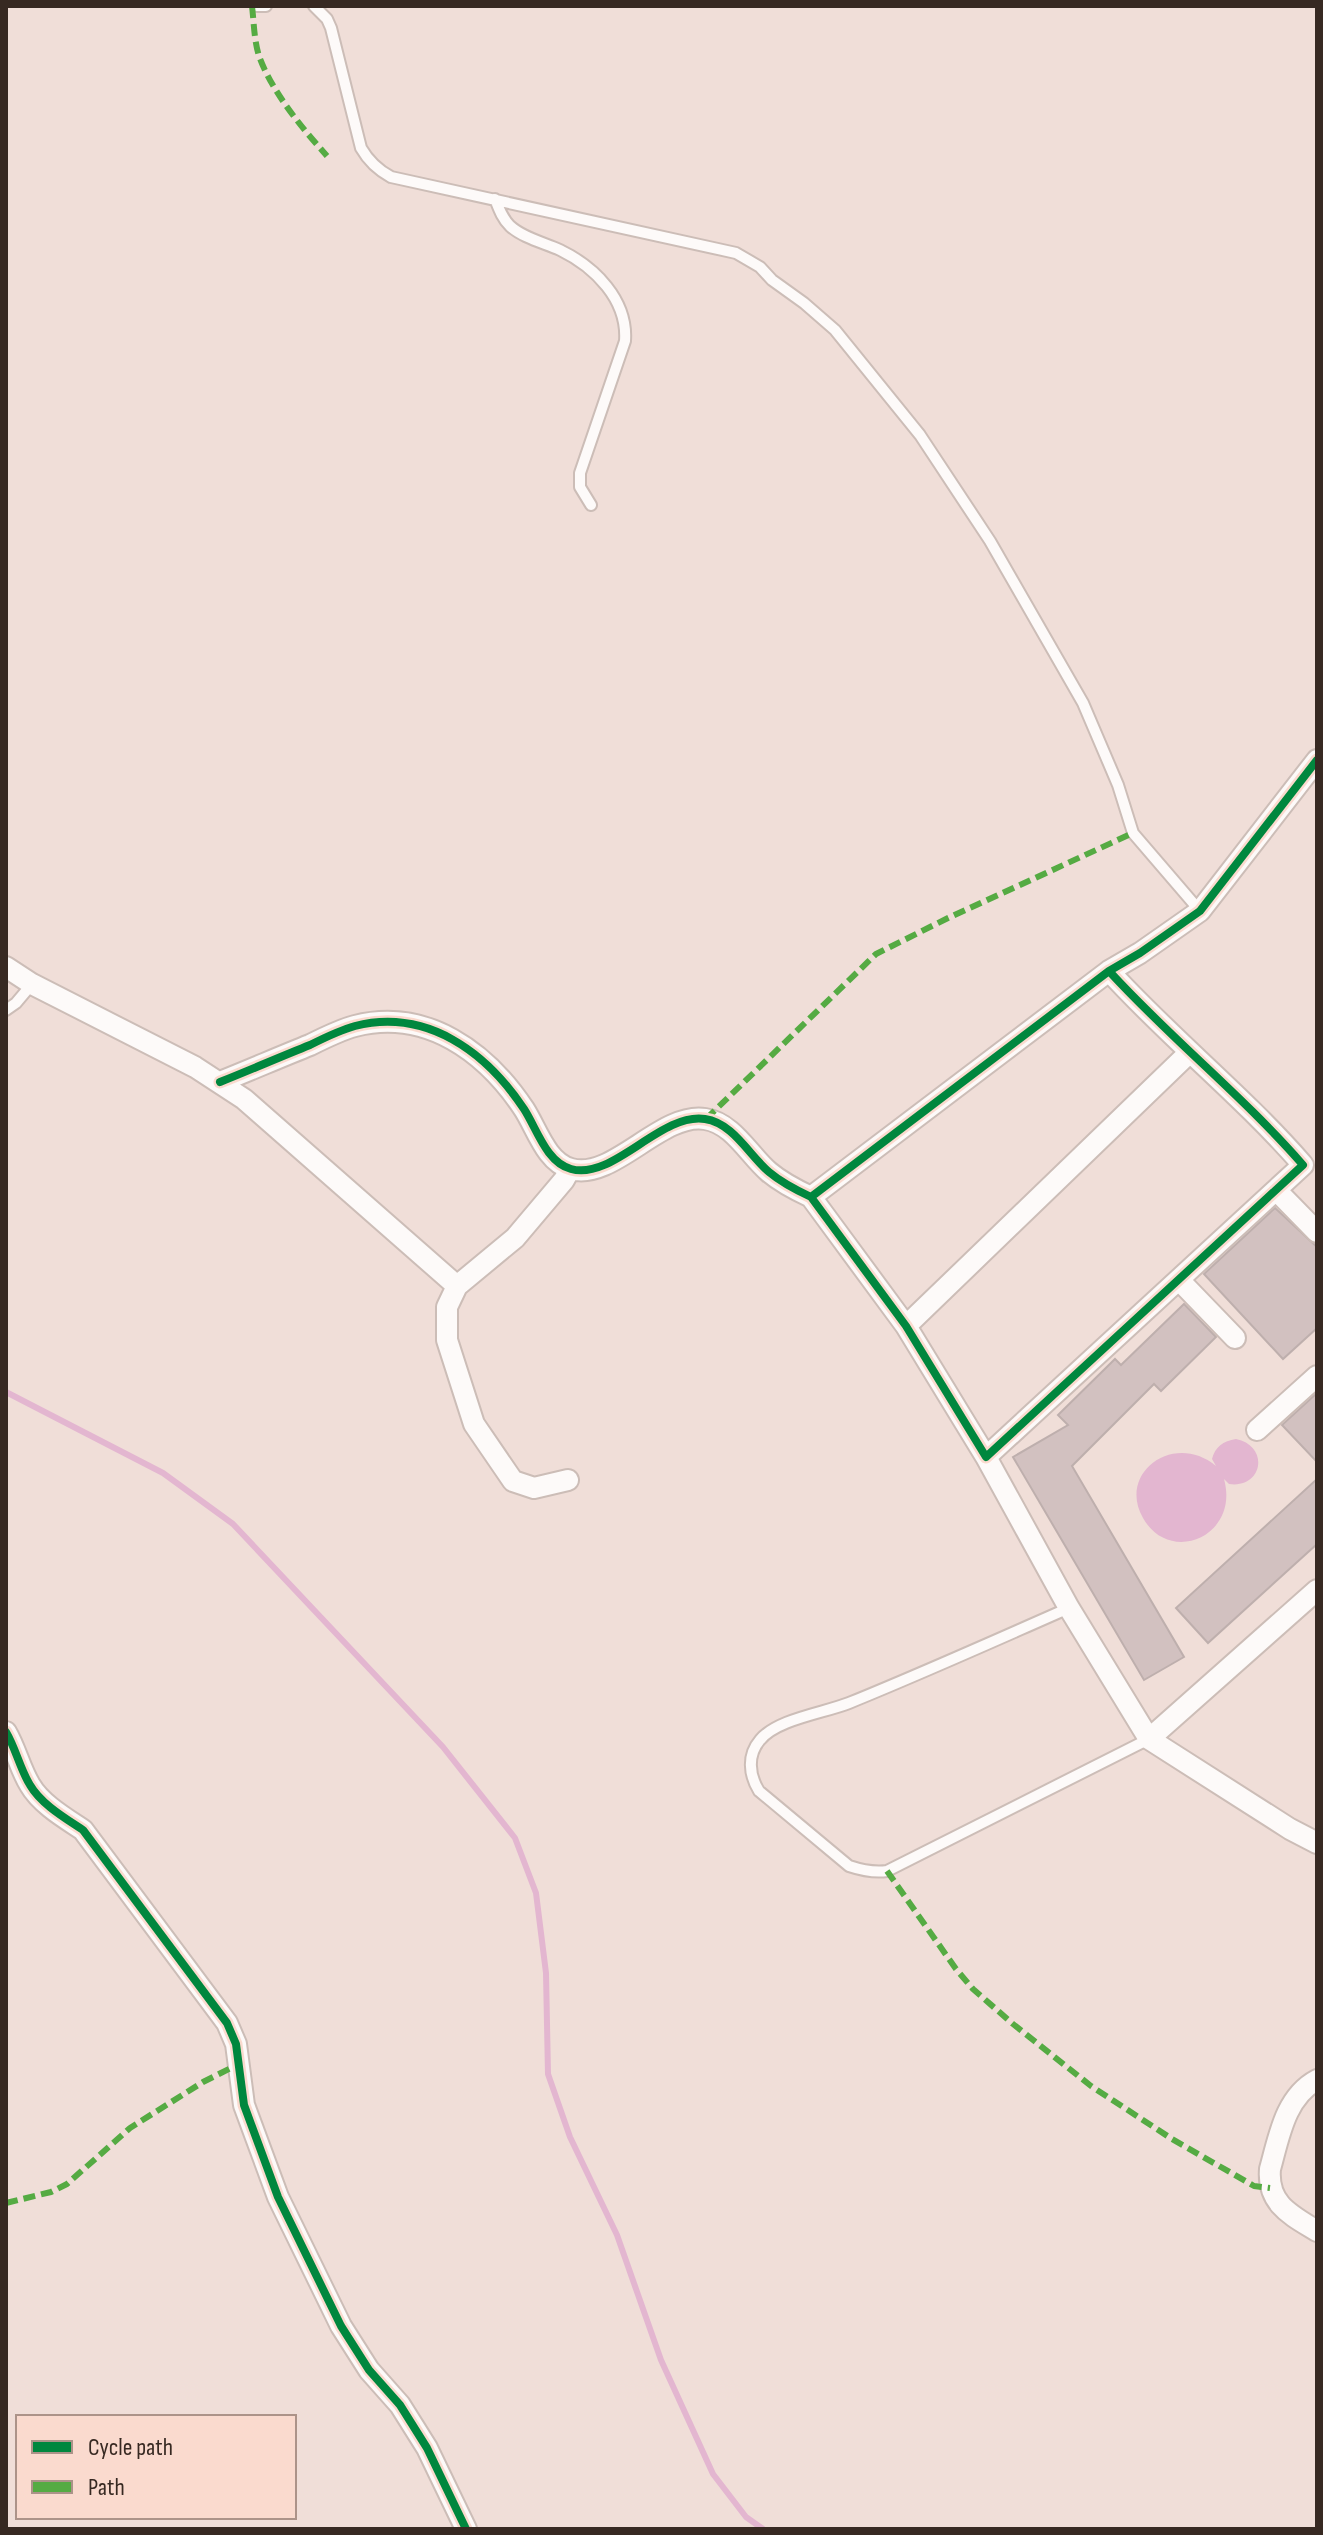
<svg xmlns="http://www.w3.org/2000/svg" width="1323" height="2535" font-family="'Sofia Sans Condensed',sans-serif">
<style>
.water{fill:#e3b6d0}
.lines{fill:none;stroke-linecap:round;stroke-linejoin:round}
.stream{stroke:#e3b6d0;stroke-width:6}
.building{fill:#d2c1c0;stroke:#beafad;stroke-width:2}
.lane-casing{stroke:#ccbdb7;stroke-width:14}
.street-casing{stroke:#ccbdb7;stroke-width:24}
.lane{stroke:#fdfaf9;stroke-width:10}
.street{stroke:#fdfaf9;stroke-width:20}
.quiet{stroke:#55ab43;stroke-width:6;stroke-dasharray:12 6;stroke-linecap:butt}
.cycleway-casing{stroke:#fadace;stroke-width:13}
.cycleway{stroke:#00873e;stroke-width:8}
</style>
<rect width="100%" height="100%" fill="#f0ded8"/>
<path class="water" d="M1236,1439C1270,1446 1263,1489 1229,1484L1224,1479C1240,1536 1170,1566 1143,1518C1117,1473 1174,1431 1216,1466L1212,1459C1215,1447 1223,1441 1236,1439Z"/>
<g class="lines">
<path class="stream" d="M6,1392L163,1473L233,1524L443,1747L515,1838L536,1893L546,1973L548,2074L570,2137L617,2235L661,2360L713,2474L746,2517L763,2529"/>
</g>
<path class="building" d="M1275,1208L1317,1247V1328L1283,1359L1204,1274Z
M1184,1304L1216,1337L1161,1391L1154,1384L1072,1466L1184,1657L1144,1680L1013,1457L1068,1425L1058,1415L1115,1359L1121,1365Z
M1317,1393V1462L1282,1425Z
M1317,1479V1544L1208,1643L1176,1608Z"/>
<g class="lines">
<g class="lane-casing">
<path id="lane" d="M257,6H266
M314,6L327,19L331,28L361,148C369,162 378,170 391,177L736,253L760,267L772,280L804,303L835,330L920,435L990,541L1083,703L1118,785L1133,833L1200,911
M495,199C499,209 502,218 510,226C523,238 545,243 560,250C595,267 628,300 625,341L580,473V487L591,505
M6,1010L16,1003L32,984
M1069,1608C996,1640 923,1673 849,1703C824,1713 777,1719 760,1740C747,1755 749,1775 759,1791L849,1866C861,1870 873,1873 887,1871L1149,1739"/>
</g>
<g class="street-casing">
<path id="street" d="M6,967L32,984L195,1067L244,1099L457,1286
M1109,971L811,1197L906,1326L986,1457L1303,1165C1243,1096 1171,1039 1109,971L1140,953L1200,911L1317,760
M220,1082C250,1070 280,1057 310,1045C324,1038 340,1030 355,1026C427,1008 486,1052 524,1109C537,1129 546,1162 571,1169C613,1181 661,1112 705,1119C733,1123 749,1155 769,1172C782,1183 796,1190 811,1197
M1276,1190L1317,1232
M1180,1281L1235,1338
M906,1326L1190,1052
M1257,1430L1317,1376
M986,1457L1069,1608L1149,1739L1290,1829L1317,1843
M568,1480L534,1488L513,1481L474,1424L447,1340V1307L457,1286L515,1238L564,1180L570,1169
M6,1732C16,1749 20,1769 30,1785C41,1804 65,1818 83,1830L227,2023L236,2044L244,2105L278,2197L341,2326L369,2370L400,2405L427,2448L466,2529
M1149,1739L1317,1590
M1317,2080C1285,2097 1279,2137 1270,2169C1267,2204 1291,2215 1317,2231"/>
</g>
<use href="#lane" class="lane"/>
<use href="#street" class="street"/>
<path class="quiet" d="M252,6C254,23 254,40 259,56C272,92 302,128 327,156
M706,1119L876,954L948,918L1133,833
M887,1871L956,1969L973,1989L1013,2024L1091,2086L1172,2139L1254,2186L1270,2188
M6,2203L51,2192L67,2184L130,2128L203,2082L237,2065"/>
<g class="cycleway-casing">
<path id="cycleway" d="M1109,971L811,1197L906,1326L986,1457L1303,1165C1243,1096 1171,1039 1109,971L1140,953L1200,911L1317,760
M220,1082C250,1070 280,1057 310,1045C324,1038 340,1030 355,1026C427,1008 486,1052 524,1109C537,1129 546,1162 571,1169C613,1181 661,1112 705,1119C733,1123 749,1155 769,1172C782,1183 796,1190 811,1197
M6,1732C16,1749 20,1769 30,1785C41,1804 65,1818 83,1830L227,2023L236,2044L244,2105L278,2197L341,2326L369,2370L400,2405L427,2448L466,2529"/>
</g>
<use href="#cycleway" class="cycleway"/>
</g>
<rect width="1323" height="2535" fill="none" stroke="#372922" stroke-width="16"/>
<rect x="16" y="2415" width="280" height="104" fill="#fadace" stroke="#ac9389" stroke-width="2"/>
<rect x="32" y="2441" width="40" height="12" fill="#00873e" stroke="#ac9389" stroke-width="2"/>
<text x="88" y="2455" font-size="24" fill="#372922">Cycle path</text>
<rect x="32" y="2481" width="40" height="12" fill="#55ab43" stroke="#ac9389" stroke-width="2"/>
<text x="88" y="2495" font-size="24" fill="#372922">Path</text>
</svg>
